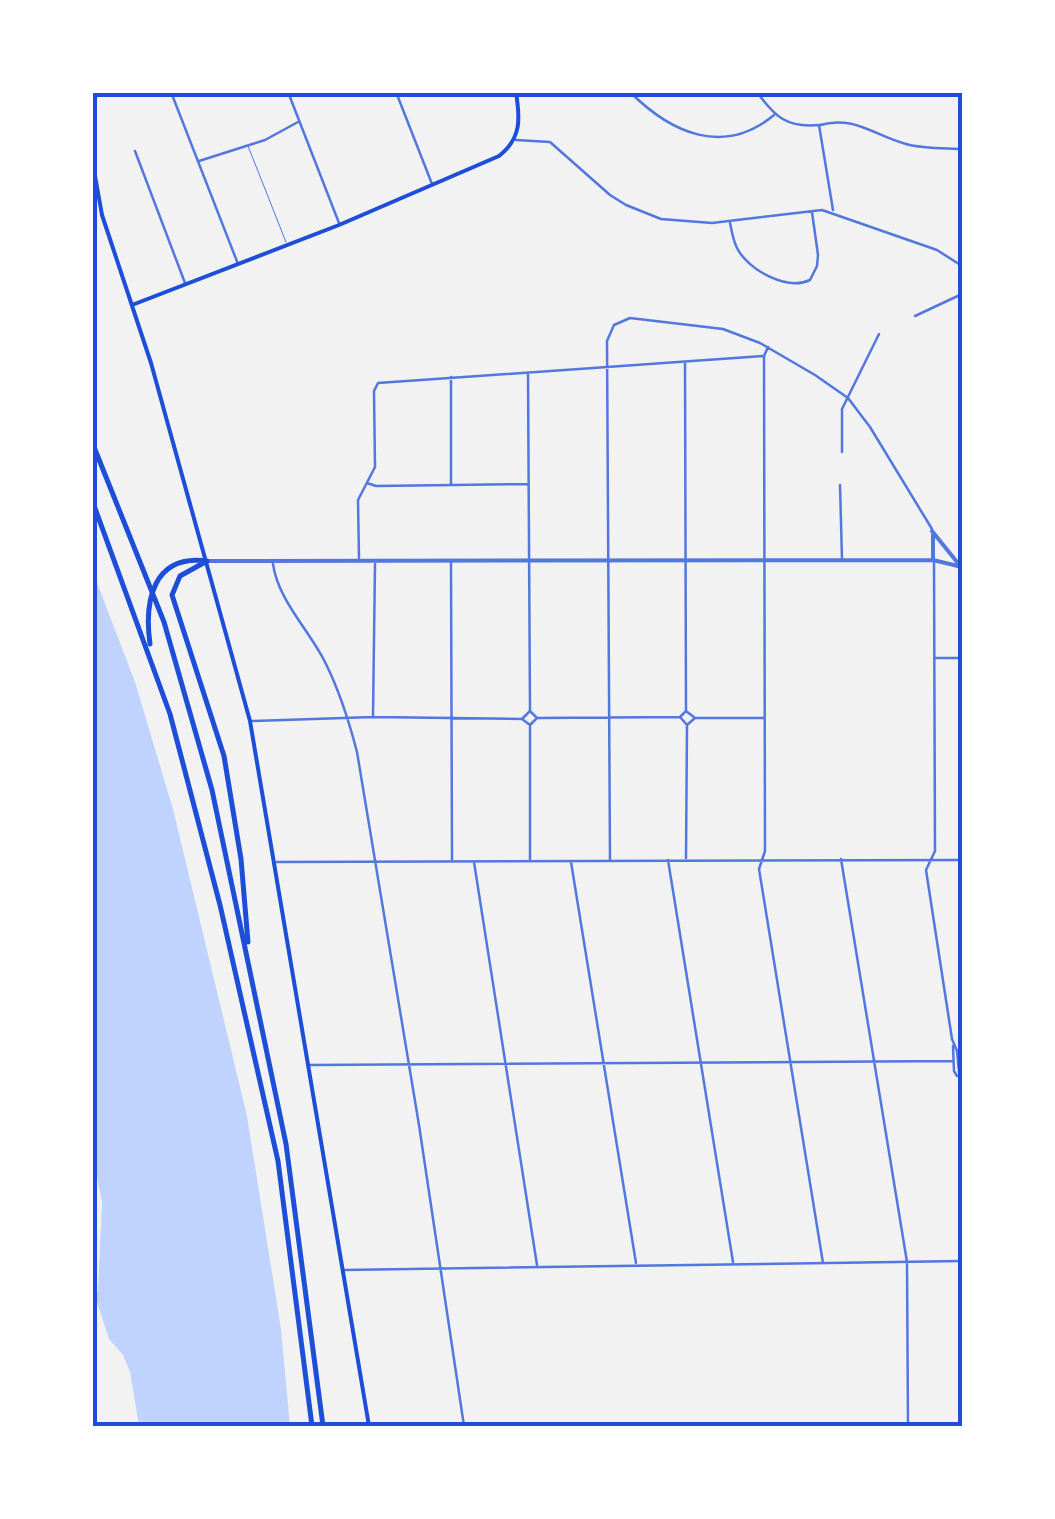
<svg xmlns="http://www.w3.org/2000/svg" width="1055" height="1519" font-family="Rubik,sans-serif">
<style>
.water{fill:#bfd3fe}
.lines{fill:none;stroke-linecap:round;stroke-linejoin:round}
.service{stroke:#5277de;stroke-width:1}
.minor{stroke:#5277de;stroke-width:2.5}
.tertiary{stroke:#5277de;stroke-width:4}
.secondary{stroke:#1d4ed8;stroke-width:4}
.trunk{stroke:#1d4ed8;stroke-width:5}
.neatline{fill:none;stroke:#1d4ed8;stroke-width:4}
</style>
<rect width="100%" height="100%" fill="#f2f2f2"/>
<path class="water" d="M93,572L135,682L173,809L247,1116L281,1329L290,1426H139L130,1372L123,1355L109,1339L97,1302L93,1304V1289L98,1292L102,1202L92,1151Z"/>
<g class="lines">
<path class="service" d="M248,146L286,242"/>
<path class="minor" d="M171,92L238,264
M288,92L339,223
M396,92L432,184
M630,92C671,133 724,157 774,115
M757,92C775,117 787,128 819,125L833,210
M820,125C854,115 875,136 906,144C924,149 944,148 962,149
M516,140L550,142L610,195L626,205L661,219L712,223L822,210L937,250L962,266
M135,151L185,283
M199,161L265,140L298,122
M730,223C732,232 733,240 737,248C748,270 787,291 810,280L817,266L818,255L812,212
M915,316L962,294
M768,347L764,356L765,851L759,869L823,1263
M685,362L686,711
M528,373L530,711
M842,452V409L879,334
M367,483L376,486L529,484
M451,484V377
M840,485L842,559
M359,558L358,500L375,467L374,391L378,383L763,356
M934,561L935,851L926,870L952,1039L957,1051L962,1103
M451,562L452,859
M273,564C278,600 309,630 325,662C339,690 349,721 357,752L419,1125L464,1426
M936,658H962
M373,716L375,564
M538,718L680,717L686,711L695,718L687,725L680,717
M696,718H763
M252,721L373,717L522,719L530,725L537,718L530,711L522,719
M686,858L687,726
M530,859V727
M841,859L907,1262L908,1426
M610,860L607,341L614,325L630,318L723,329L760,343L815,375L848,398L870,427L932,529
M668,860L733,1262
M277,862L962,860
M474,862L537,1265
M571,862L636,1263
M953,1046L954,1071L957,1076
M310,1065L953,1061
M343,1270L962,1261"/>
<path class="tertiary" d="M932,531L957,562
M933,535V560
M209,561L933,560L962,567"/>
<path class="secondary" d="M92,119L96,92
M92,159L102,215L151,363L250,721L369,1426
M132,305L339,225L499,156C522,138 520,118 516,92"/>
<path class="trunk" d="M92,442L164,622L212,790L286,1144L323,1426
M92,500L170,714L220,905L278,1161L312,1426
M207,561L180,576L172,595L224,756L241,859L248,942
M150,644C144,601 153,554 207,561"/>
</g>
<rect width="1055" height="1519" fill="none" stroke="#ffffff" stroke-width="190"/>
<rect x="95" y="95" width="865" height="1329" class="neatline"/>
</svg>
